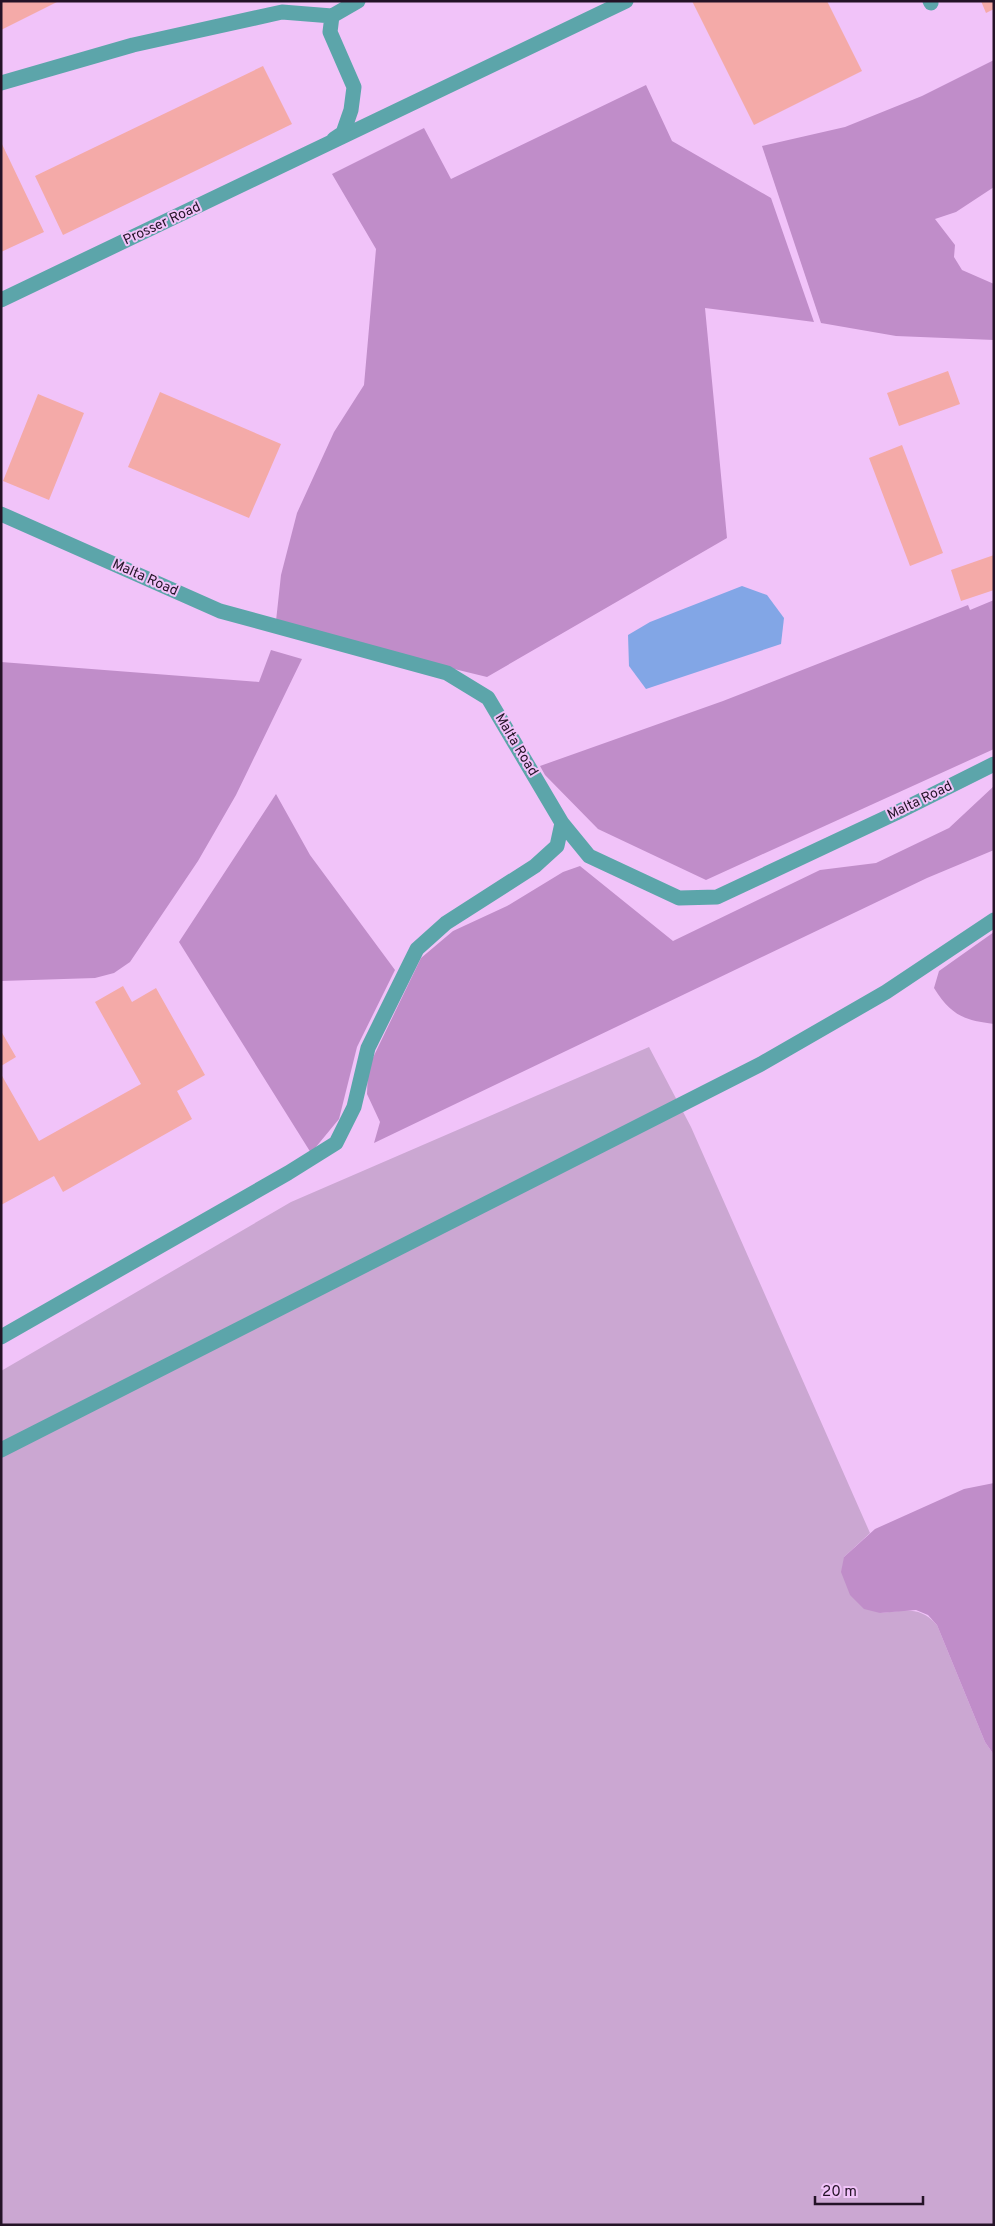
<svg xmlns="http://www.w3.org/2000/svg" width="995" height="2226" font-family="Overpass,sans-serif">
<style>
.green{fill:#cba7d2}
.forest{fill:#c08dc9}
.water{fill:#82a6e6}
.building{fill:#f4aaa8}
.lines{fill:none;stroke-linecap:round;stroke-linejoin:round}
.minor{stroke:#5ca5aa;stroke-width:15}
.labels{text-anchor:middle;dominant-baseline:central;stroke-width:4;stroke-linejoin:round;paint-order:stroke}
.street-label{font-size:14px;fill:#241327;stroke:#f1c3f9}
</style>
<rect width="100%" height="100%" fill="#f1c3f9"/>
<path class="green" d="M649,1047L691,1127L870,1533L844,1557L880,1613C904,1611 919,1605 937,1625L985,1742L994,1755V2225H1V1371L291,1202Z"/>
<path class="forest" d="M994,60V187L956,212L935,219L955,245L954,257L962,270L994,284V340L896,336L821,323L762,146L845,127L922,96Z
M646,85L672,141L771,198L814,322L705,308L727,538L487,677L356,645L276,621L281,575L297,513L334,432L364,385L376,249L332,174L424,128L451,179Z
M994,600V749L706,880L598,829L545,775L540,766L723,701L968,605L970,610Z
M271,650L302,659L236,795L198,861L130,962L114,973L95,978L1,981V662L259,682Z
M994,786V850L927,878L374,1143L380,1122L367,1094L368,1068L421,958L453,931L507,906L563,872L580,866L673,941L820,870L876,863L949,828Z
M276,794L310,855L395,970L357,1047L339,1119L311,1153L179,942Z
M994,932V1024C963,1020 951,1015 934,988L939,971Z
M994,1483V1755L985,1742L937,1625L928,1615L916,1610L880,1613L864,1609L850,1595L841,1572L844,1557L875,1529L964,1489Z"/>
<path class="water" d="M742,586L767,595L784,618L781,644L646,689L629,666L628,635L650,622Z"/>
<path class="building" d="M1,1H59L1,30Z
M692,1H827L862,71L754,125Z
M981,1H994V9L986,13Z
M263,66L292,124L63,235L35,176Z
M1,142L44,232L1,252Z
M948,371L960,404L899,426L887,393Z
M160,392L281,444L249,518L128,467Z
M38,394L84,413L49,500L3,481Z
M902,445L943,553L910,566L869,458Z
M994,555V590L961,601L951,570Z
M123,986L132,1002L156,988L205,1075L177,1091L192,1119L63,1192L54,1176L1,1205V1074L39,1141L141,1084L95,1002Z
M1,1031L16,1057L1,1066Z"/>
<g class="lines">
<path class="minor" d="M930,1L931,3
M1,83L133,45L282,12L332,16
M334,139L343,133L351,110L354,87L330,32L332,16L358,1
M1,300L626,1
M1,514L220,611L447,673L488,698L562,823L589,856L679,898L717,897L896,813L994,764
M1,1337L288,1173L336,1143L354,1107L368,1048L417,949L446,923L535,866L557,846L562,823
M1,1450L761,1064L886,992L994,920"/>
</g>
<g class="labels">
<g class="street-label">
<text transform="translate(162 224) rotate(-25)">Prosser Road</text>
<text transform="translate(145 578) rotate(24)">Malta Road</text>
<text transform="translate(516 745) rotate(59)">Malta Road</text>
<text transform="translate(920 801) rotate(-26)">Malta Road</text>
</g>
</g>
<rect width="995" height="2226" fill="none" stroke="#241327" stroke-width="5"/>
<path d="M815 2196v8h108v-8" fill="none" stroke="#241327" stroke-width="2.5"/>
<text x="822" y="2196" font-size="15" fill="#241327" stroke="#f1c3f9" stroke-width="4" paint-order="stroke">20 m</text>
</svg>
